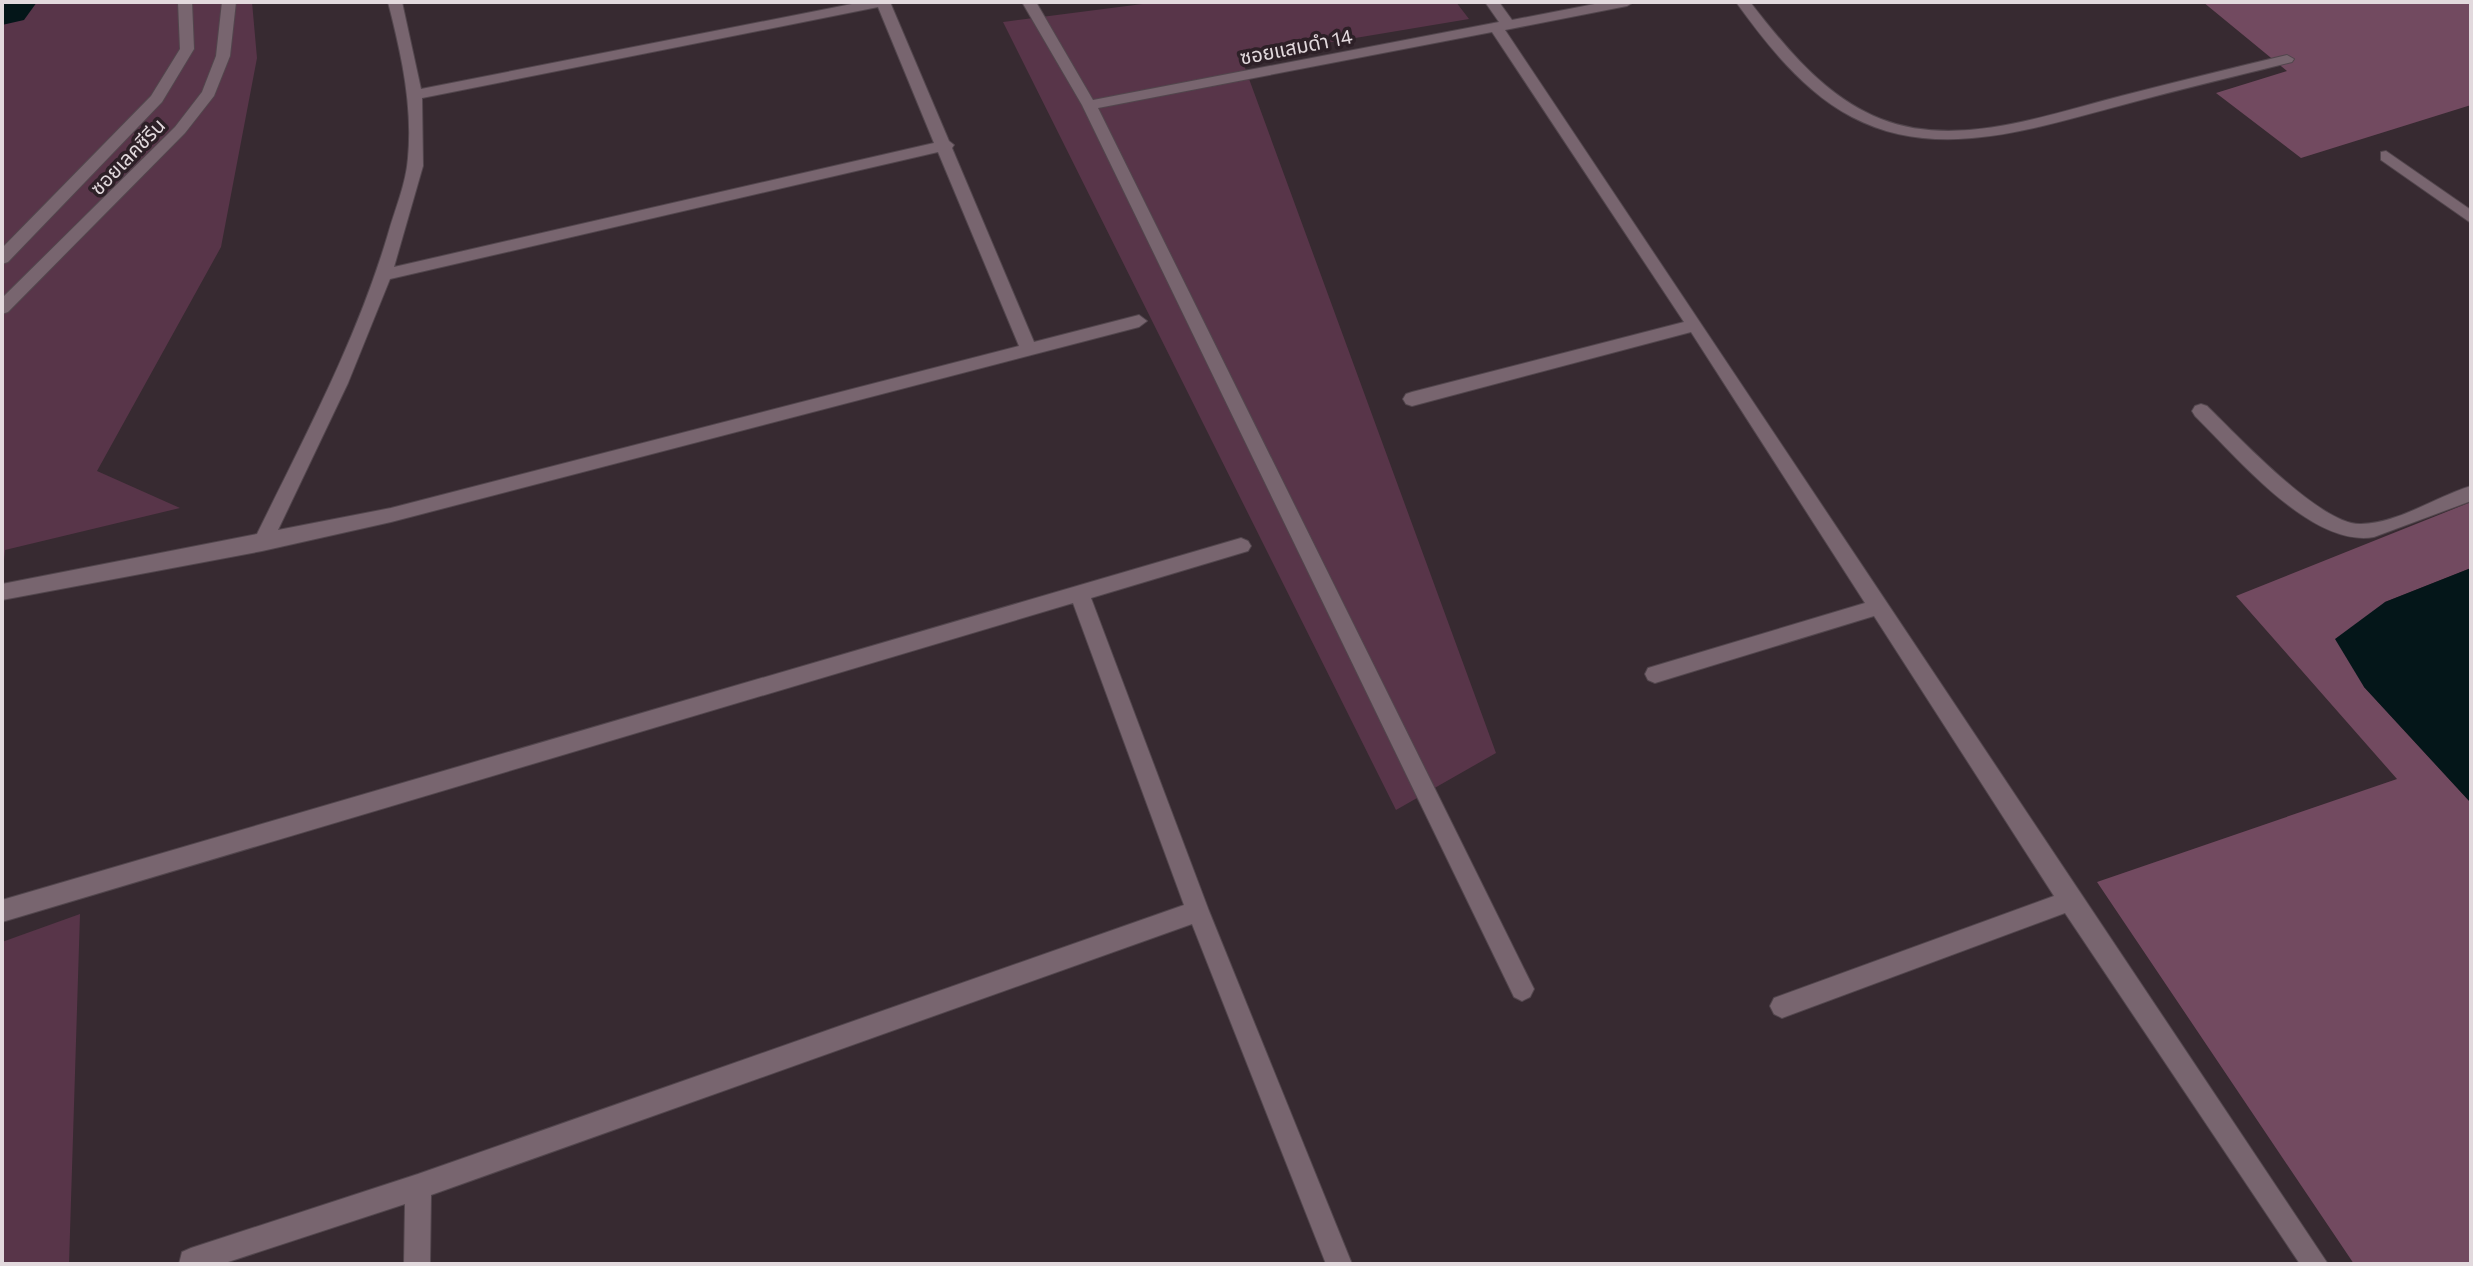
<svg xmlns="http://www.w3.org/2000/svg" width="2473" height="1266" font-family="Commissioner,'Noto Sans Thai',sans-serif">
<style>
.green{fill:#583549}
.forest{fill:#724a60}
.water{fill:#041619}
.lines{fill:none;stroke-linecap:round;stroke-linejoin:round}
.river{fill:#041619;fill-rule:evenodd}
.minor-casing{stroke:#52464d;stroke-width:2}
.minor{fill:#78656f;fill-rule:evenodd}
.labels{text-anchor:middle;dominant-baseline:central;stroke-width:7;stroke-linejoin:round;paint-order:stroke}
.far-street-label{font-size:20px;fill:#e2d9dd;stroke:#2d2027}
</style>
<rect width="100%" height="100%" fill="#372a31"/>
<path class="green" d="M2,2H252L257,58L221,247L97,471L180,508L5,550L2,580Z
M1158,2H1456L1469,19L1241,57L1496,753L1396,810L1003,22Z
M80,914L69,1264H2V942Z"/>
<path class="forest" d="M2203,2H2471V105L2301,158L2216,93L2287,71Z
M2471,502V568L2385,602L2364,687L2471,803V1264H2354L2097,882L2397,779L2236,596Z"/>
<path class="water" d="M2471,568V803L2364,687L2335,639L2385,602Z"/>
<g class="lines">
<path class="river" d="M2,2H37L24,20L2,25Z"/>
<g class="minor-casing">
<path id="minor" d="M178,2H192L194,49L162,102L8,262L2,264V248L151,96L180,49Z
M222,2H236L230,56L214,96L185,133L8,312L2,314V298L175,127L202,92L216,56Z
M388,2H402L421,89L862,2H890L949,141L954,145L952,148L1034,342L1139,315L1147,321L1139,327L391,522L262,551L2,600V584L257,534C305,436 357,339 388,234C395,209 406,184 408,158C413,105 401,53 388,2ZM878,7L934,143L394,267L423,166L422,98ZM938,152L1019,346L391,508L278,530L348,383L390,279Z
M1022,2H1036L1093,100L1499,22L1485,2H1499L1512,20L1605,2H1634L1627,6L1505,30L2328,1264H2300L2065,913L1782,1018L1774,1014L1770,1006L1774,998L2054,896L1874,616L1655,683L1648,680L1645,674L1648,668L1865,603L1691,332L1412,406L1406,404L1403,399L1406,394L1412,392L1684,322L1492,32L1098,108L1530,981L1534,989L1530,997L1522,1001L1514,997L1082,105Z
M1736,2H1750C1786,48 1825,97 1881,119C1957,149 2046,115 2121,96C2176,82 2231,68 2287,55L2294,59L2292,62C2237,76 2181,89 2126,104C2038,127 1939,163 1852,117C1804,92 1767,45 1736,2Z
M2386,151L2471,210V223L2381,160V152Z
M2201,404L2207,406C2237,435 2321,526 2361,524C2399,523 2435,497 2471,486V501L2374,537C2311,548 2236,456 2195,416L2192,411L2195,406Z
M1241,538L1248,541L1251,546L1248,551L1091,598L1209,911L1352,1264H1326L1192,924L431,1195L430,1264H404L405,1204L222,1264H179L182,1252L191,1248L418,1174L1184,905L1073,603L2,922V900Z"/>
</g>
<use href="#minor" class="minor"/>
</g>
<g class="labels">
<g class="far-street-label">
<text transform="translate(1296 46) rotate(-11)">ซอยแสมดำ 14</text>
<text transform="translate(127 156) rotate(-46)">ซอยเลคซีรีน</text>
</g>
</g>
<rect width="2473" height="1266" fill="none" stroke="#e2d9dd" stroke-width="8"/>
</svg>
